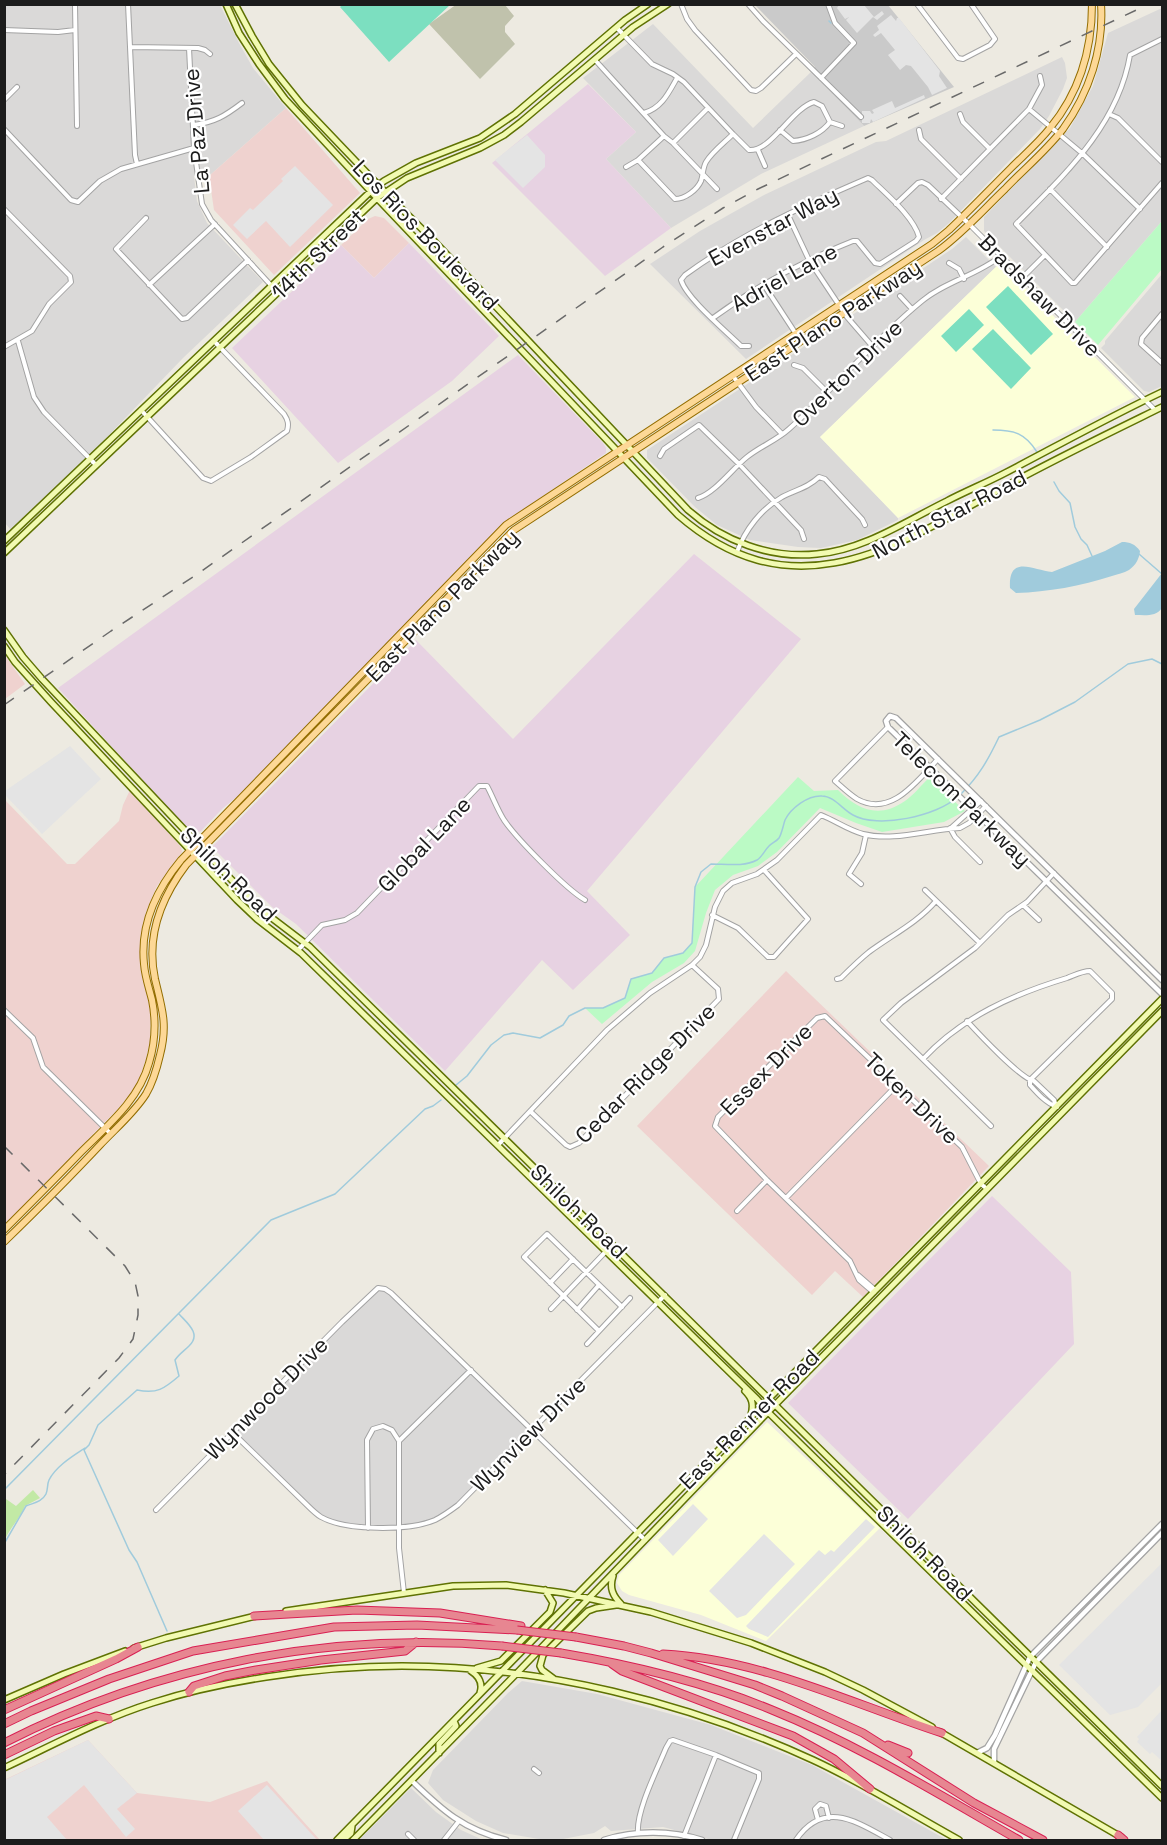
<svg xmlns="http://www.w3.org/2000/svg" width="1167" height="1845" font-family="'Space Grotesk',sans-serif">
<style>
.residential{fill:#dad9d8}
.commercial{fill:#efd2cf}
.industrial{fill:#e7d2e2}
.education{fill:#fcffd8}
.religious{fill:#cacaca}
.construction{fill:#c0c2ac}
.grass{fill:#c2e9a5}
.park{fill:#bbfac5}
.pitch{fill:#7cdfc0}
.parking{fill:#e4e4e4}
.water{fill:#a0cbdc}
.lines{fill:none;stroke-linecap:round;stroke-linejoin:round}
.stream{stroke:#a0cbdc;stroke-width:1.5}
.minor-casing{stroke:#a3a3a3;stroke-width:6}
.tertiary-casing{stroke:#a3a3a3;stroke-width:7}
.secondary-casing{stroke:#5f7203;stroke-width:8}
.primary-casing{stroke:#936d00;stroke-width:8}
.motorway-casing{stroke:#d92053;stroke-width:9}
.minor{stroke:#fff;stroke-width:4}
.tertiary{stroke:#fff;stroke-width:4.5}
.secondary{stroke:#f2fab2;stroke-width:5}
.primary{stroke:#fdd896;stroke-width:6}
.motorway{stroke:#e78691;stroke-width:7}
.rail{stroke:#6a6a6a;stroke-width:1.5;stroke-dasharray:12 12;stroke-linecap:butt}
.motorway-bridge-casing{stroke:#d92053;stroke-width:9;stroke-linecap:butt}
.motorway-bridge{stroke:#e78691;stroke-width:7}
.labels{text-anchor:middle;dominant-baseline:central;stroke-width:4.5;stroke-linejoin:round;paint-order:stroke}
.street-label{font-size:22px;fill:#1c1c1c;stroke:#fff}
</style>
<rect width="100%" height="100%" fill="#edeae1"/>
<path class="residential" d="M5,5H220L239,43L253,68L286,108L209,176H194L197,201L207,223L263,282L183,358L83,462L11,530L5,523Z
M1162,8V221L1075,322L984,231V217L1070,128L1093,86L1108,33Z
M653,24L753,128L811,72L864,126L761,174L671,228L606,159L636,132L583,78Z
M1062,57L1065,63L1067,78L1063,89L1049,116L1040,129L949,223L937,233L924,240L746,359L650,264L700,231L764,195L876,142L886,141Z
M966,237L996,267L820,437L898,518V520L857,540L821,548L798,547L750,540L717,525L695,507L647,458V450L919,271L952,249Z
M1162,274V386L1149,392L1144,391L1101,348L1105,344V341Z
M378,1288L385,1289L533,1430L458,1505L445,1515L415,1525L368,1528L344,1525L320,1516L232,1432Z
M522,1681L597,1694L711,1725L812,1765L947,1840H712L663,1827L611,1831L605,1826L594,1833L563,1839H539L503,1833L476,1821L443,1800L428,1783L433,1770L508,1693Z
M411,1788L436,1812L461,1830L483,1840H359Z"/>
<path class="commercial" d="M286,108L360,193L274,275L214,210L209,176Z
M375,216L384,218L409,243L374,278L341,245L368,219Z
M4,654L25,684L5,699H4Z
M130,790L177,842L181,847L182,852L157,886L146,912L142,934L141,966L151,1012L150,1042L146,1059L140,1077L131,1093L119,1108L5,1224V800L67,864H75L119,821L123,805Z
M786,971L989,1166L863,1297L835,1271L812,1295L637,1126Z
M88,1740L137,1793L210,1802L267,1781L320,1840H5L4,1780Z"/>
<path class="industrial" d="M588,84L636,132L606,159L671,228L605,276L492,163Z
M409,243L499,336L452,381L338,463L232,348L341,245L374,278Z
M518,355L603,443L606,448V453L506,521L497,530L238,796L223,808L201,831L194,834L188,830L58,688Z
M694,554L801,639L587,891L630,935L573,990L542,960L445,1071L296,924L272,907L212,847L416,640L513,739Z
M992,1196L1071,1272L1074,1344L908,1519L788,1403Z"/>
<path class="education" d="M1000,263L1135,397L898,518L820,437Z
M767,1422L880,1528L766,1641L701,1615L629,1595L622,1591L617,1583L619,1575Z"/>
<path class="religious" d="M755,5H888L954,87L864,126L811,72L815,67Z"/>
<path class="construction" d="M457,4L505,5L514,16L505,26V32L515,44L480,79L429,24Z"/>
<path class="grass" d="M33,1490L40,1498L25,1506C20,1518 11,1527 5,1539V1501L6,1499L16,1506Z"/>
<path class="park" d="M1162,221V269L1098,345L1075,322Z
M798,777L814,791L838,790C858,810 879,819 905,801C914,795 921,785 929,778L965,811L944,822L882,832L856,823L820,808L777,852L758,866L733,875L715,890L706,913L695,951L684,963L652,982L602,1024L585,1008H603L625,998L631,979L652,973L664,958L683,953L692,943L695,887Z"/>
<path class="pitch" d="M343,4H450V5L389,62L340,7Z
M1008,286L1053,334L1031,355L986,307Z
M969,309L984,325L956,352L941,336Z
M993,329L1031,368L1011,389L972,349Z"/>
<path class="parking" d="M839,5H864L874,17L882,11L884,14L877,20L873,17L857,33L846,20L849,17L845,19L837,8Z
M891,15L896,21L897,18H899L940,71L939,76L947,88L932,95L928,87L911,66L906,65L900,70L888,55L895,50L881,33L875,37L873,35L879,30L877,26Z
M924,95L925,98L873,122L871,119L870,123H862V111H870L872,114L874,113L872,110L892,101L895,108Z
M527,135L545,155V167L523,188L495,160Z
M295,166L333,205L290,247L266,221L247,239L233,225L250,208L253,210L283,181L281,179Z
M70,746L101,779L42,834L5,795V791Z
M693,1504L708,1519L673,1556L658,1540Z
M866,1519L875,1527L768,1637L749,1629L746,1626L819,1550L825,1555L831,1550L834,1552Z
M764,1534L795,1564L746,1615L737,1618L709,1591Z
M1162,1563V1683L1138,1707L1110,1715L1059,1665Z
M1162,1710V1767L1160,1764L1162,1761L1152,1752L1150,1754L1137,1742L1139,1739L1137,1737Z
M88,1740L137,1793L117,1809L135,1829L126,1837L84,1785L47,1817L67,1840H5V1780Z
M267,1785L317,1840H264L238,1811Z"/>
<path class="water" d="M1122,542C1130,542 1135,544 1140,551C1139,559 1136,565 1129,570C1124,573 1117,574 1112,576C1081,586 1048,592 1016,593L1010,588C1008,554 1033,570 1052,572L1105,551Z
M1162,573V608C1156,617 1145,615 1135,615L1134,609Z"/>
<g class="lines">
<path class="stream" d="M829,21L831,23
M993,430C1014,430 1025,433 1037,452
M1054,482L1059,491L1070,503L1075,527L1081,539L1087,545L1092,556
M1139,554L1162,574
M961,794C979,776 988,760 999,737L1040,720L1075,702L1128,664L1152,659L1162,664
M456,1085L467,1076L491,1045L504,1035L513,1033L540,1038L563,1025L569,1016L585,1008H603L625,998L631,979L652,973L664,958L683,953L692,943L695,887L701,872L711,864C726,864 744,867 757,860C762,857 764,851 769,846C772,843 777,841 779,838C782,833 783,826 785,820C791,808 808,795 822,796C834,796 843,810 853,815C877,829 938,816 957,797
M4,1490L271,1220L335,1194L425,1109L433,1106L441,1100
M4,1544L26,1506C33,1503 42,1502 46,1494C48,1490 47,1484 49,1480C56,1466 73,1456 85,1448
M167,1631L137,1562L129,1550L84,1450L89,1445L98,1425L137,1390C157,1394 164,1389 179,1376L175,1360C179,1354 184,1351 189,1346C202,1334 187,1323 179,1314"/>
<g class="minor-casing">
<path id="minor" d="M75,4L77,126
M128,4L135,155L137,164
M681,4L687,19L695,30L751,90L756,91L761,88L796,54
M748,4L763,21L861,117
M917,4L958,58L963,59L990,45L995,39L971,4
M617,28L652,64L673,74L684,82L733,134L749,150C771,152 792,108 814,102L822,106L830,122C822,133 807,140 793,141L780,130
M4,30L58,32L75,30
M1162,39L1130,55C1118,126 1064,175 1016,224L1072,283H1075L1162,183
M131,47L198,48L205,50L210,54
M189,48L194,148L202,204L211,220L278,293
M595,60L664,136L673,143L717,189
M821,78L854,43L835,23L828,4
M4,100L17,87
M1029,109L1083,154L1140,209
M644,113C662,108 669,92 677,78
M960,114L963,122L990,149
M1109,114L1118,118L1162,162
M830,122L842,126
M194,125C215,122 225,116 242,103
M4,129L71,200L78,202L100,181L121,169L194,148
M919,130L921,139L961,179
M673,143L708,108
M758,150L765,166
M638,160L675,199C685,199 697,190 701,181C703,175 703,167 706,162C712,152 724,143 733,134
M626,167L638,160L664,136
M1050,189L1107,247
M941,199L1029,109L1042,85L1040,76
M896,204L918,183L922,182L928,185L969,224L1155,410
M4,209L70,276L71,282L49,304L32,331L4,347
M788,215L809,260L847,317L873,347
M146,218L116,249L182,319L187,318L248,260
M949,263L959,269L964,279
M1023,277L1045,255
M149,285L215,224
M764,285L796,334
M900,296L912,309
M1162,314L1142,338L1141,344L1162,363
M713,318C743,296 776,276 810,260C824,253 838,247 853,241H857L875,263L880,264L916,241L919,237C914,217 886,194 872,180L868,178C805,205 741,234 685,275L681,280C687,299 726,331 741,346H749
M18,341L34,397L44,412L96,465
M794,365L803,368L827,392
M733,376L756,407L782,434
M141,410L203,478L211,481L251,457L287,431C289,424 288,420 284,414L214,341
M660,456L664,449L699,425L739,464L801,530L804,539
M698,498C715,493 733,468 747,457C761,446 777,440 789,429C835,388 874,340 922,301C946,281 976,276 1001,256
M737,552C745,530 761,509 782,497C797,489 806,489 819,477L825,479L862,519L865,525
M888,727L835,781C842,787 849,794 857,799C891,818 917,781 938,759
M950,828L955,837L980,862
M951,828L981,801
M861,884L849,874L862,853L866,835
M925,890L980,943
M1023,905L1039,920
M712,915L738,928L768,957H774L808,919L764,870
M298,950L322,925L345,920L357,913L479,786H487C493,797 497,809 504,820C517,839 566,889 585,900
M837,979L841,978C850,969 859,960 869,952C892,935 917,923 936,901
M4,1010L33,1038L43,1067L111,1134
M967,1021C978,1033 1021,1079 1034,1081L1054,1100L1056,1106
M923,1059C962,1017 1014,994 1067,978C1075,975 1082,971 1090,971L1112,993V999L1030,1080
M1030,1080V1085C1038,1094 1046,1103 1057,1107
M530,1111L566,1145L570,1147L579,1143L719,999L718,989L692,965
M991,1126L883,1020L901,1003L975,948L1008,915L1027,902L1054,873
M498,1145L607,1030L650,993L692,965L700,957L706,945L715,907L723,891L732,883L757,874L777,860L821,815C836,821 848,830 863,834C894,842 929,829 960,828L969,823L986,806
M786,1198L897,1085
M737,1211L767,1180
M858,1275L874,1289V1292
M550,1283L573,1259
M873,1292L859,1280L850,1261L767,1180L715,1126L718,1117L817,1018L825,1016L962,1147L981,1184L987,1189
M551,1309L612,1245
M577,1310L599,1285
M599,1331L524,1257L547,1234L622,1307
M587,1344L630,1298
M232,1432L307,1505C311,1509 316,1514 321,1517C346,1531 409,1531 435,1520C443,1516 450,1511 458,1505L665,1295
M156,1510L342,1322L378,1288L385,1289L391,1293L645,1540
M368,1528L367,1440L373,1429L383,1426L392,1430L399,1441
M404,1593L399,1548V1441L471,1370
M534,1769L539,1773
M818,1820L815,1809L820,1804L826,1806L829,1818
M638,1833C636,1811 657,1770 666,1748L670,1741L673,1740L716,1755L759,1773V1779L734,1840
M408,1834L414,1840
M684,1836L716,1755
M444,1840L459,1821
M796,1840C824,1799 857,1822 890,1840"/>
</g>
<g class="tertiary-casing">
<path id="tertiary" d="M1162,980L896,718L890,716L886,721L888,727L1162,994
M977,1753L987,1748L995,1735L1030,1657L1162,1524
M994,1762V1749L1036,1662L1162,1533
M412,1781C443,1811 463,1829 506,1840
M604,1840C635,1830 671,1830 702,1840"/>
</g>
<g class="secondary-casing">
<path id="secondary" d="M226,4L239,33L259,64L285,99L377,198L678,515C792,614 893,549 1004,487C1055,459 1109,433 1162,407
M235,4L252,36L269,64L302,105L385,192L434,241L688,510C723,541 770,559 817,554C864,550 906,521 947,501C966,491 986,483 1005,473C1057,446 1109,417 1162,392
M4,541L371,191L384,181L416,163L480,138L515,114L625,20L648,4
M4,553L377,198L407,178L480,148L504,135L521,122L633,27L668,4
M4,630L23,657L42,679L245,894L264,912L310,947L1162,1786
M4,646L15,662L51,702L237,900L257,919L301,953L757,1399L768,1412L1162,1798
M745,1391C752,1398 754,1404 751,1415
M613,1576C609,1588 613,1596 621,1604
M286,1611L453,1586L506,1585L564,1593L651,1612L751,1643L825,1672L863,1690L932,1727
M134,1648L166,1638L256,1616
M477,1668L501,1661L550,1612L553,1603L545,1590
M471,1671C479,1676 483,1684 480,1693
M554,1679L542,1670L540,1666L543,1655L588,1611L596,1608L616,1605
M4,1700L64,1674L125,1651
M940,1732L1121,1837
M439,1753V1744L456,1726L454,1721
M4,1768C53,1745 101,1719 152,1703C189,1691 227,1683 266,1677C311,1670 356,1666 402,1666C541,1666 687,1702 813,1760C863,1783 910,1813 959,1840
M337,1840L792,1375L1162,999
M343,1840L351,1833L352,1826
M353,1840L517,1673L768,1412L1162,1011"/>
</g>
<g class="primary-casing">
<path id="primary" d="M4,1230C30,1204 56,1178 81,1152C107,1126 139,1100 149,1063C155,1043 156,1020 152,1000C149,988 145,977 144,964C140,925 156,890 181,860L506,525L932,244L949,230C970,210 990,189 1011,168C1024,155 1038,143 1050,128C1079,93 1092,50 1092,4
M4,1242C37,1210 69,1178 100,1145C116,1128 134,1113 146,1094C153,1082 157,1068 160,1055C168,1025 162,1008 155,979C146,937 161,898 186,865L514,530L938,251C963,233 983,210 1005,189C1024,169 1046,151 1063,129C1089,93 1104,49 1101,4"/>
</g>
<g class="motorway-casing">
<path id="motorway" d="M254,1616L357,1610L440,1613L521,1626
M576,1637L624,1646L651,1653L755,1685L782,1696L863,1733L974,1803L1043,1840
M561,1653C632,1665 705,1682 772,1710C859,1745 938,1794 1019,1840
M663,1654C761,1659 850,1703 942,1733
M612,1664L622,1671L793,1736L834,1759L870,1789
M189,1692L194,1686L225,1676L256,1670L321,1660L405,1651L416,1642
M4,1710L116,1659L138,1647
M4,1724L31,1711L109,1679L193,1651L334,1627L417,1625L517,1630
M4,1743C157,1665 331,1631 502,1646
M888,1745L908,1753
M4,1755L54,1731L96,1716L109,1719
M1118,1835L1124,1840"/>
</g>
<use href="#minor" class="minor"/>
<use href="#tertiary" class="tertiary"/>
<use href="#secondary" class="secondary"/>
<use href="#primary" class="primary"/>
<use href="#motorway" class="motorway"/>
<path class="rail" d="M4,705L111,631L196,575L663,247L723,208L758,189L1149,4
M4,1146L125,1266L135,1282L138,1296V1315L133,1339L119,1358L4,1475"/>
<g class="motorway-bridge-casing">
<path id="motorway-bridge" d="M517,1630L576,1637
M502,1646L561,1653"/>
</g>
<use href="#motorway-bridge" class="motorway-bridge"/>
</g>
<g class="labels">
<g class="street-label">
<text transform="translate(196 131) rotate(-95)">La Paz Drive</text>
<text transform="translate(773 226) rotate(-28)">Evenstar Way</text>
<text transform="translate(426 235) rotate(46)">Los Rios Boulevard</text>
<text transform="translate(318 254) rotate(-44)">14th Street</text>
<text transform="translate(784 277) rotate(-29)">Adriel Lane</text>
<text transform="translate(1040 295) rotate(45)">Bradshaw Drive</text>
<text transform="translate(833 320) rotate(-33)">East Plano Parkway</text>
<text transform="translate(847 373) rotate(-44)">Overton Drive</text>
<text transform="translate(949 514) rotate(-27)">North Star Road</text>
<text transform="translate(442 605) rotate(-45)">East Plano Parkway</text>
<text transform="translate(962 799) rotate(44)">Telecom Parkway</text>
<text transform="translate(424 844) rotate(-46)">Global Lane</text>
<text transform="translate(229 874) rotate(44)">Shiloh Road</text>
<text transform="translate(766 1069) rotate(-45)">Essex Drive</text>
<text transform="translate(645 1073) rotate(-45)">Cedar Ridge Drive</text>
<text transform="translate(912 1098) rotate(44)">Token Drive</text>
<text transform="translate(579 1211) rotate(44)">Shiloh Road</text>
<text transform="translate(266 1398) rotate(-45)">Wynwood Drive</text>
<text transform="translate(749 1419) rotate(-45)">East Renner Road</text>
<text transform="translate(528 1434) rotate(-45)">Wynview Drive</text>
<text transform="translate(925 1553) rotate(45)">Shiloh Road</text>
</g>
</g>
<rect width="1167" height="1845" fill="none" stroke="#1c1c1c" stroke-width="12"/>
</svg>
